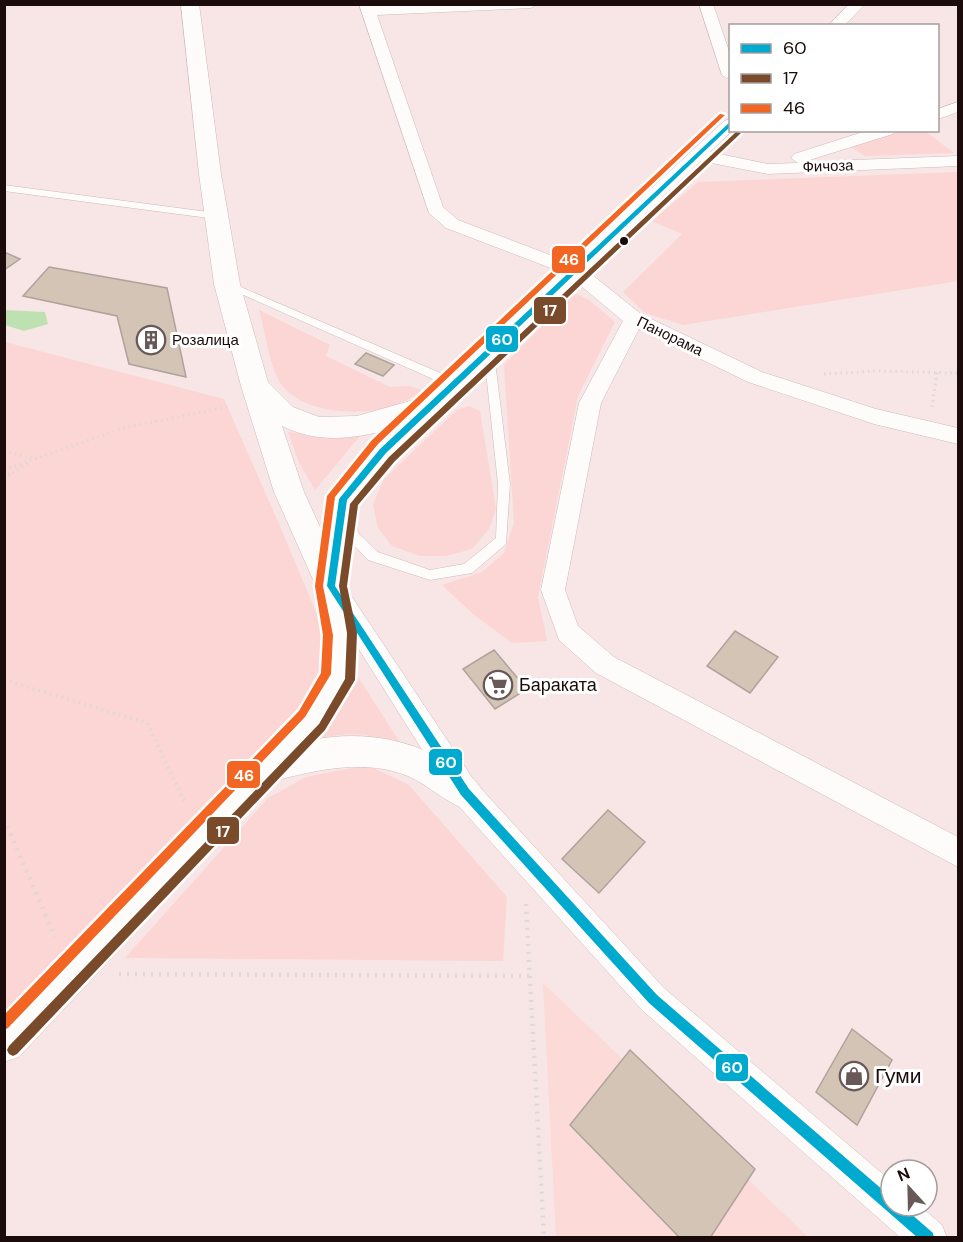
<svg xmlns="http://www.w3.org/2000/svg" width="963" height="1242" font-family="'DM Sans',sans-serif">
<style>
.built{fill:#fbdad8}
.green{fill:#fbd6d4}
.water{fill:#bee1b1}
.building{fill:#d4c4b5;stroke:#aea39c;stroke-width:1.5}
.lines{fill:none;stroke-linecap:round;stroke-linejoin:round}
.service-casing{stroke:#ccbcbb;stroke-width:1}
.minor-casing{stroke:#ccbcbb;stroke-width:1}
.tertiary-casing{stroke:#ccbcbb;stroke-width:1}
.secondary-casing{stroke:#ccbcbb;stroke-width:1}
.path-far2{stroke:#ded8d7;stroke-width:3;stroke-dasharray:1.5 4;stroke-linecap:butt}
.path-far1{stroke:#ded8d7;stroke-width:4;stroke-dasharray:1.5 4.5;stroke-linecap:butt}
.path{stroke:#ded8d7;stroke-width:4.5;stroke-dasharray:2 6;stroke-linecap:butt}
.service{fill:#fefbfb;fill-rule:evenodd}
.minor{fill:#fefbfb;fill-rule:evenodd}
.tertiary{fill:#fefbfb;fill-rule:evenodd}
.secondary{fill:#fefbfb;fill-rule:evenodd}
.bus-1-casing{stroke:#fff;stroke-width:5}
.bus-2-casing{stroke:#fff;stroke-width:5}
.bus-3-casing{stroke:#fff;stroke-width:5}
.bus-1{fill:#00a9ce;fill-rule:evenodd}
.bus-2{fill:#7a4b2a;fill-rule:evenodd}
.bus-3{fill:#f26522;fill-rule:evenodd}
.bus-dot{fill:#1b0b0b;stroke:#fff;stroke-width:2}
.labels{text-anchor:middle;dominant-baseline:central;stroke-width:6;stroke-linejoin:round;paint-order:stroke}
.far-street-label{font-size:15px;fill:#1b0b0b;stroke:#fff}
.far-poi-label{font-size:15px;fill:#1b0b0b;stroke:#fff;text-anchor:start}
.poi-label{font-size:18px;fill:#1b0b0b;stroke:#fff;text-anchor:start}
.near-poi-label{font-size:21px;fill:#1b0b0b;stroke:#fff;text-anchor:start}
.line-badge{stroke:#fff;stroke-width:2}
.badge-label{font-size:16px;text-anchor:middle;font-weight:bold;fill:#fff}
</style>
<rect width="100%" height="100%" fill="#f7e6e5"/>
<path class="built" d="M543,983L808,1237H556Z"/>
<path class="green" d="M902,131H925L954,153L865,156L848,145Z
M958,172V281L683,325L645,313L623,292L682,234L652,221L698,182Z
M574,293L589,300L615,322L578,396L538,597L547,641L512,643L473,614L442,585L482,572L504,553L514,523L504,365Z
M259,310L330,345L326,356L390,387L410,386L423,391C409,400 394,407 376,410C345,415 292,410 277,377C268,357 265,331 259,310Z
M5,342L224,399L279,524L326,636L324,661L310,695L222,794L5,1016Z
M469,406L480,411L496,509L489,529L472,549L446,556H420L392,546L378,528L373,504L384,479L457,410Z
M288,432L323,436H360L315,490L299,463Z
M349,663L401,744C360,731 348,732 307,741Z
M367,765L409,785L507,897L503,961L125,958L268,798L306,777Z"/>
<path class="water" d="M4,310L45,312L48,324L24,331L5,325Z"/>
<path class="building" d="M4,252L20,259L4,270Z
M49,267L167,288L186,377L129,364L117,316L23,296Z
M366,353L394,365L383,376L355,364Z
M735,631L778,657L750,693L707,666Z
M494,650L527,689L495,709L463,669Z
M608,810L645,842L599,893L562,859Z
M852,1029L892,1060L857,1125L816,1092Z
M630,1050L755,1169L710,1238H680L570,1125Z"/>
<g class="lines">
<g class="service-casing">
<path id="service" d="M4,185L216,213L221,216L216,219L4,191Z
M227,281L459,381L461,384L455,388L451,387L223,286L222,284Z
M489,349L494,353L510,484L506,544L472,573L430,580L368,560L349,540L340,510L342,507H350L359,534L378,552L430,570L464,564L496,538L498,484L484,353Z"/>
</g>
<g class="minor-casing">
<path id="minor" d="M359,4H373L374,6L538,4L531,8L377,15L443,207L458,220L571,263L724,121L730,119V130H733L710,152L768,164L798,163L791,158L794,154L869,130H895L893,134L803,162L958,156V166L768,174L701,161L586,270L641,314L762,372L876,409L958,428V444L874,424L748,382L639,329L601,403L565,590L578,626L614,657L958,837V867L596,673L559,640L541,590L579,403L623,321L575,281L391,457L354,502L344,585L475,782L664,988L891,1181V1206H920L942,1225L947,1238H901L642,1010L455,802L319,586L331,499L335,493L375,445L561,272L446,228L429,213Z
M699,4H713L730,54V80L722,75Z
M849,4H865L844,26H828Z
M958,102V112L938,119V109Z"/>
</g>
<g class="tertiary-casing">
<path id="tertiary" d="M331,573L342,577C353,599 361,656 354,679C349,696 329,726 317,739C365,731 411,739 452,765C466,773 476,778 483,792L478,804L465,809C444,801 428,785 408,776C367,759 319,769 278,780L19,1057L4,1062V1012L300,710L322,675L324,634L316,586L320,577Z"/>
</g>
<g class="secondary-casing">
<path id="secondary" d="M181,4H199L221,174L240,284L268,382L293,407L319,417L357,416L431,395L441,398L445,405L441,412C390,430 334,452 282,426L304,492L347,586L342,595L331,599L320,595L274,492L241,386L214,284L199,174Z"/>
</g>
<path class="path-far2" d="M824,374L878,371L958,373
M932,407L937,372
M4,451L36,459
M4,470L123,428L231,406
M8,476L30,462"/>
<path class="path-far1" d="M4,478L10,474
M4,680L147,723L186,805"/>
<path class="path" d="M4,819L55,937
M526,904L544,1238
M119,974L530,976"/>
<use href="#service" class="service"/>
<use href="#minor" class="minor"/>
<use href="#tertiary" class="tertiary"/>
<use href="#secondary" class="secondary"/>
<g class="bus-1-casing">
<path id="bus-1" d="M730,122V127L386,453L347,500L335,586L469,789L657,995L891,1197V1206H902L933,1233L934,1238H918L649,1003L461,795L327,586L339,499L380,449Z"/>
</g>
<g class="bus-2-casing">
<path id="bus-2" d="M736,132L741,133L395,461L358,505L347,586L357,633L355,680L325,730L17,1054L13,1056L9,1054L7,1050L9,1046L319,724L345,679L347,633L339,586L350,504L389,457Z"/>
</g>
<g class="bus-3-casing">
<path id="bus-3" d="M720,114L725,115L378,444L335,497L323,586L333,635L331,674L305,717L8,1028L4,1030V1015L299,711L321,673L323,635L315,586L327,496L372,440Z"/>
</g>
<use href="#bus-1" class="bus-1"/>
<use href="#bus-2" class="bus-2"/>
<use href="#bus-3" class="bus-3"/>
</g>
<defs>
<g id="building-ring" transform="scale(1.5)"><circle r="9.5" fill="#fff" stroke="#685857" stroke-width="1.5"/><path d="M-4-6H4V6H1V3H-1V6H-4ZM-2.5-4.3h1.7v1.8h-1.7ZM.8-4.3h1.7v1.8H.8ZM-2.5-1h1.7V.8h-1.7ZM.8-1h1.7V.8H.8Z" fill="#685857"/></g>
<g id="supermarket-ring" transform="scale(1.5)"><circle r="9.5" fill="#fff" stroke="#685857" stroke-width="1.5"/><path d="M-6-5.5h2.5l.6 2H6L4.5 2H-2.5L-4.4-4H-6ZM-1.5 3.2a1.3 1.3 0 1 0 .1 0ZM3 3.2a1.3 1.3 0 1 0 .1 0Z" fill="#685857"/></g>
<g id="shop-ring" transform="scale(1.5)"><circle r="9.5" fill="#fff" stroke="#685857" stroke-width="1.5"/><path d="M-5-2.5h2.3a2.7 3.5 0 0 1 5.4 0H5L5.5 6h-11ZM-1.5-2.5h3a1.5 2.3 0 0 0-3 0Z" fill="#685857"/></g>
</defs>
<g fill-rule="evenodd">
<use href="#building-ring" x="151" y="340"/>
<use href="#supermarket-ring" x="498" y="685"/>
<use href="#shop-ring" x="854" y="1076"/>
</g>
<circle class="bus-dot" cx="624" cy="241" r="5"/>
<g class="labels">
<g class="far-street-label">
<text transform="translate(828 166) rotate(-2)">Фичоза</text>
<text transform="translate(670 336) rotate(26)">Панорама</text>
</g>
<g class="far-poi-label">
<text x="172" y="340">Розалица</text>
</g>
<g class="poi-label">
<text x="519" y="685">Бараката</text>
</g>
<g class="near-poi-label">
<text x="875" y="1076">Гуми</text>
</g>
</g>
<g class="line-badge">
<rect x="551" y="245" width="35" height="29" rx="6" fill="#f26522"/>
<rect x="533" y="296" width="34" height="29" rx="6" fill="#7a4b2a"/>
<rect x="485" y="325" width="34" height="28" rx="6" fill="#00a9ce"/>
<rect x="428" y="748" width="35" height="28" rx="6" fill="#00a9ce"/>
<rect x="226" y="760" width="35" height="29" rx="6" fill="#f26522"/>
<rect x="206" y="816" width="34" height="29" rx="6" fill="#7a4b2a"/>
<rect x="715" y="1053" width="34" height="29" rx="6" fill="#00a9ce"/>
</g>
<g class="badge-label">
<text x="569" y="265">46</text>
<text x="550" y="316">17</text>
<text x="502" y="345">60</text>
<text x="446" y="768">60</text>
<text x="244" y="781">46</text>
<text x="223" y="837">17</text>
<text x="732" y="1073">60</text>
</g>
<rect width="963" height="1242" fill="none" stroke="#1b0b0b" stroke-width="12"/>
<rect x="729" y="24" width="210" height="108" fill="#ffffff" stroke="#a49d9d" stroke-width="1.5"/>
<rect x="741" y="44" width="30" height="9" fill="#00a9ce" stroke="#a49d9d" stroke-width="1.5"/>
<text x="783" y="54" font-size="18" fill="#1b0b0b">60</text>
<rect x="741" y="74" width="30" height="9" fill="#7a4b2a" stroke="#a49d9d" stroke-width="1.5"/>
<text x="783" y="84" font-size="18" fill="#1b0b0b">17</text>
<rect x="741" y="104" width="30" height="9" fill="#f26522" stroke="#a49d9d" stroke-width="1.5"/>
<text x="783" y="114" font-size="18" fill="#1b0b0b">46</text>
<g transform="translate(909 1188) rotate(338)"><circle r="28" fill="#ffffff" stroke="#a49d9d" stroke-width="1.5"/>
<path d="M0-4.5L10 22L0 15L-10 22Z" fill="#685857"/>
<text y="-9" font-size="16" font-weight="bold" text-anchor="middle" fill="#1b0b0b">N</text>
</g>
</svg>
